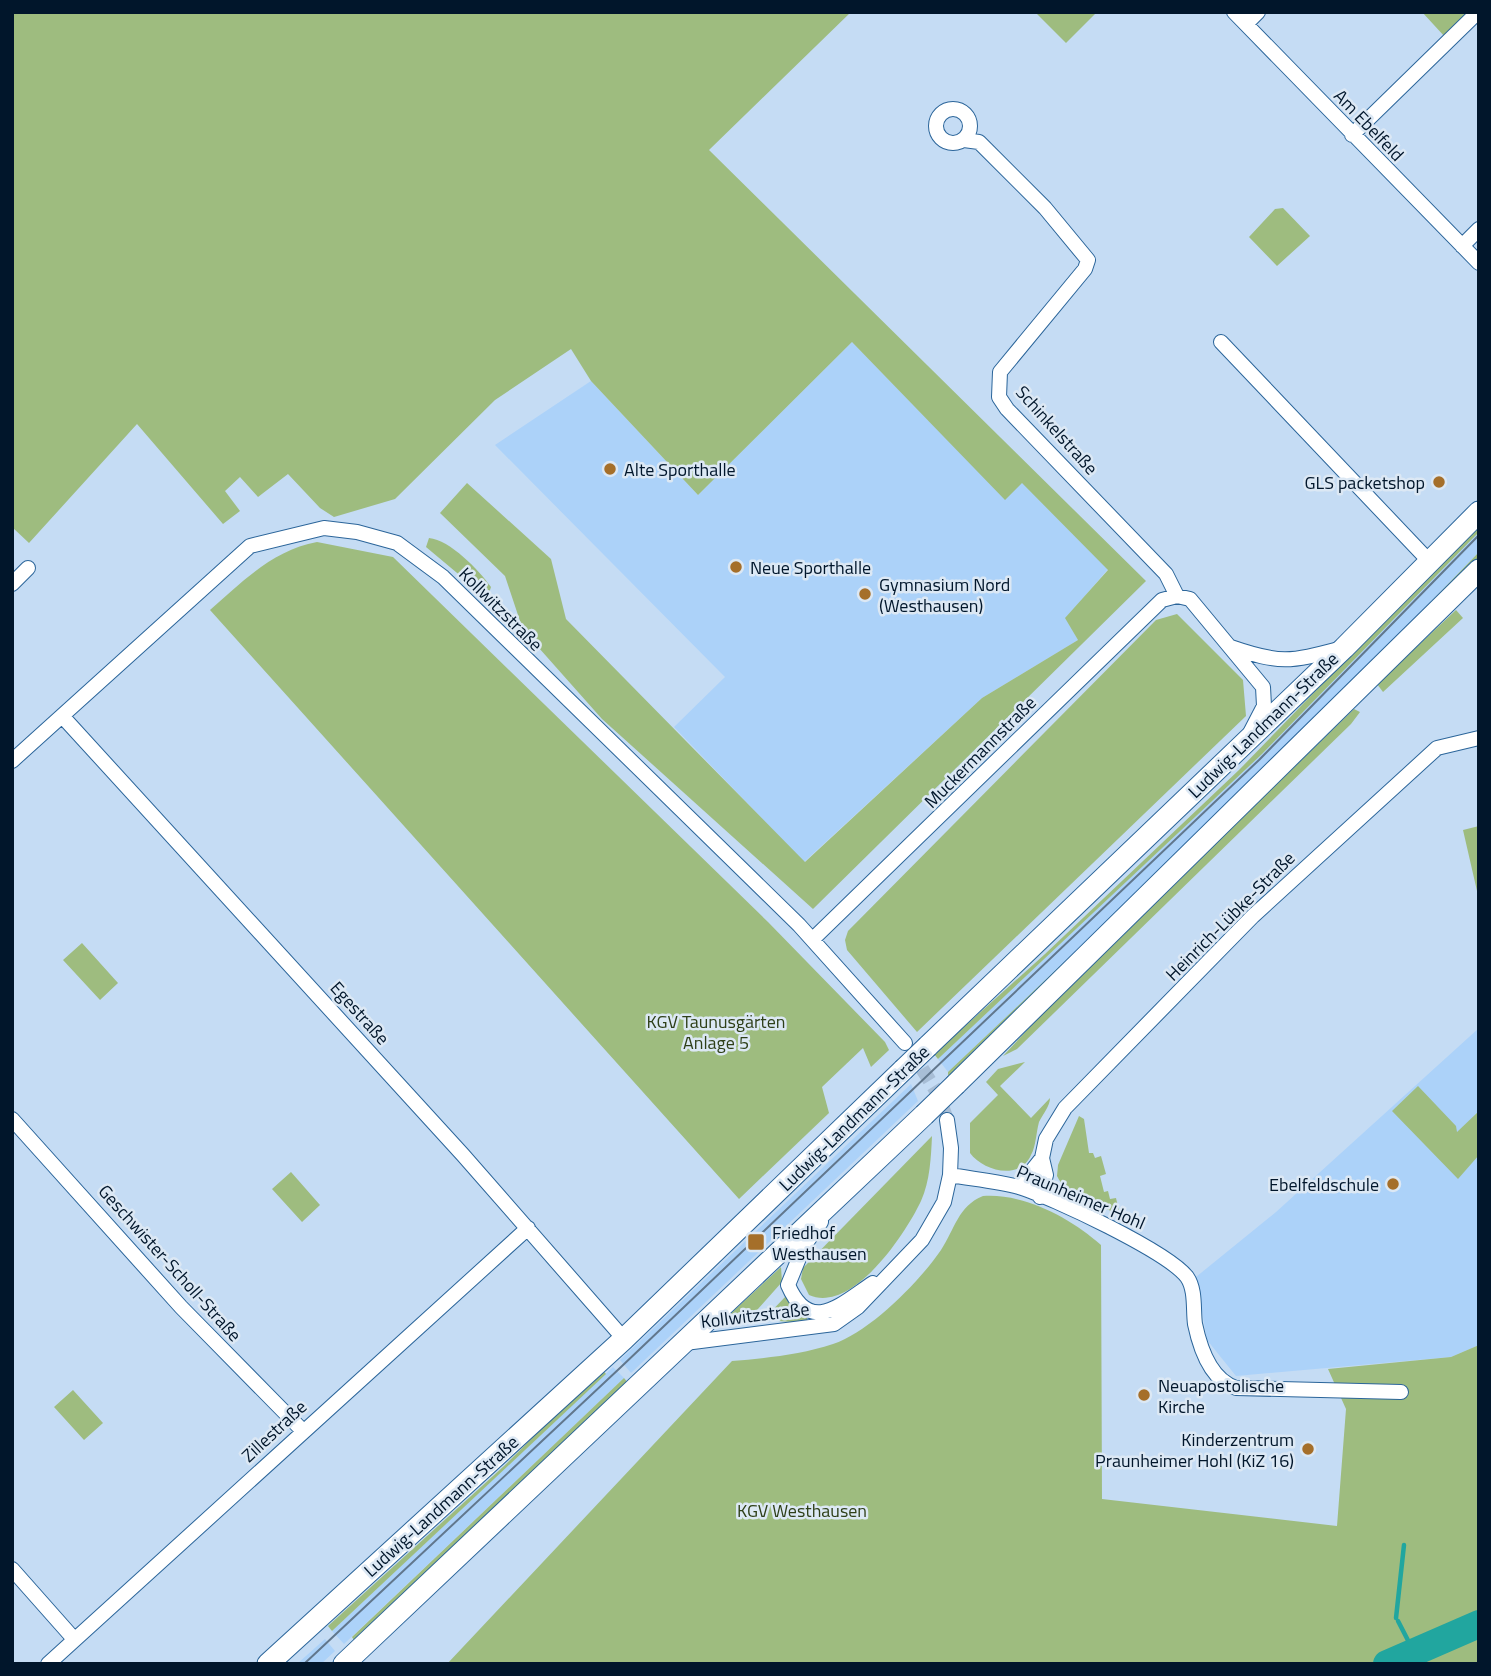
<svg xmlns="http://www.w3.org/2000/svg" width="1491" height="1676" font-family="'Titillium Web',sans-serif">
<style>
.built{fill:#acd2f9}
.green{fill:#9ebc7f}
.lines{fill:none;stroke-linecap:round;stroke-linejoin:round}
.stream{stroke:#21a69f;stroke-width:4.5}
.river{stroke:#21a69f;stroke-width:28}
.street-tunnel{stroke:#a8bed6;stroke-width:14;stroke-dasharray:14 7;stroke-linecap:butt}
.street-casing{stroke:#2b659a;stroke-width:16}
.secondary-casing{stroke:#2b659a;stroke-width:23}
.street{stroke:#fff;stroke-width:14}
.secondary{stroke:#fff;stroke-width:21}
.tram{stroke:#61778d;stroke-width:2}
.secondary-bridge-casing{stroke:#2b659a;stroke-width:23;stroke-linecap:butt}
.secondary-bridge{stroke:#fff;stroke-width:21}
.poi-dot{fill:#a56f2a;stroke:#dce8f4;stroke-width:2.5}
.labels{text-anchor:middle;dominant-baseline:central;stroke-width:5;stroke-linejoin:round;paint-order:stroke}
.street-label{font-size:18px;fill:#01162b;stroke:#dce8f4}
.poi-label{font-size:18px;fill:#01162b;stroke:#dce8f4;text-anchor:start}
.park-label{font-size:18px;fill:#2e3f18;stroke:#dce8f4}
</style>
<rect width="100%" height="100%" fill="#c5dcf4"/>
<path class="built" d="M852,342L1005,499L1022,482L1108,569L1066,618L1078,640L982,698L804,862L674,727L725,677L495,445L591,381L698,495Z
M1479,532V552L1386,647L1148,883L948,1072L938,1059L1262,754Z
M1479,1028V1111L1457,1133L1479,1155V1345L1451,1357L1236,1376L1207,1340L1196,1277L1276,1212Z
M911,1084L918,1101L631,1373L620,1360Z
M613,1367L624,1378L344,1644L332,1631Z
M325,1639L335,1651L321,1664H297Z"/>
<path class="green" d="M12,12H851L709,150L1146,581L813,909L602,719L523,630L505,576L440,513L467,483L551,559L566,619L805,862L982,698L1078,640L1065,618L1108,570L1022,483L1005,500L852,342L698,495L591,381L571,349L495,400L395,499L334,517L320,508L288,474L258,497L240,477L225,491L240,511L223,524L137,424L29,543L12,527Z
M1093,12L1095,14L1066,43L1036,13Z
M1422,12H1470L1445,37Z
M1283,208L1310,236L1277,266L1249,237L1275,209Z
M1479,522V532L1262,754L938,1059L934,1054L1045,954L1240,769Z
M429,538C450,540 479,570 491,587L488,596L481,593L426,547Z
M317,542L393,557L768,922L885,1042L889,1050L871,1067L863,1048L822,1087L829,1113L739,1199L210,610C242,582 273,550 317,542Z
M1479,552V558L1284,757L964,1066L948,1078V1072L1284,754Z
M1456,610L1463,618L1383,692L1377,684Z
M1177,614L1243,680L1246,716L917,1032L847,950L845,940L848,931L1156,620Z
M1354,709L1360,712L1351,724L1017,1049L1003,1056L1070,984Z
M1479,826V890L1477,891L1463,830Z
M82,943L118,983L100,1000L63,960Z
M1025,1062L1000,1086L1031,1118L1050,1098C1050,1106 1043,1114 1039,1122C1036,1133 1036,1146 1031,1155C1020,1181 983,1171 970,1153V1123L998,1095L986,1082L998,1069Z
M1418,1086L1456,1126L1457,1132L1479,1111V1155L1458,1179L1392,1111Z
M1079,1116L1084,1119L1089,1153H1093L1095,1158L1101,1156L1106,1174L1100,1176L1104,1192L1108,1191L1110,1199L1116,1198L1119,1211L1113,1212C1094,1202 1066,1196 1057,1176L1058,1165Z
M932,1136C931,1157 930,1181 921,1201C905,1235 852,1314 809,1295L801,1279L803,1268Z
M291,1172L320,1205L302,1222L272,1189Z
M983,1196C1024,1193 1071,1218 1101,1245L1102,1499L1337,1526L1346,1409L1328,1369L1451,1357L1479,1345V1664H447L732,1361C766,1358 800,1355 833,1344C870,1332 920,1281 941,1250C955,1229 958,1206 983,1196Z
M781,1267L782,1282L749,1319L728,1321V1316Z
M786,1296L798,1312L807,1316V1323L763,1320Z
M602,1369L606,1374L332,1631L328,1626L504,1466Z
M624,1378L629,1384L355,1642L352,1637Z
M73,1390L103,1423L84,1440L54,1407Z"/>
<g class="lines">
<path class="stream" d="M1396,1618L1404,1545
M1398,1621L1414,1652"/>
<path class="river" d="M1387,1664L1479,1624"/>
<path class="street-tunnel" d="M911,1051L938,1094L947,1120"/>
<g class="street-casing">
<path id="street" d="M1234,12L1479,263
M1246,24L1258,12
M936 126a17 17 0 1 1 34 0a17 17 0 1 1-34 0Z
M1352,135L1478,12
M964,140L979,142L1045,208L1088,260L1085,269L1000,372L999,397L1007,409L1166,574L1177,596
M1462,246L1479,229
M1221,342L1429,561
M12,584L28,568
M1231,647C1280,664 1290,662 1339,649
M63,717L463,1155L624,1339
M12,761L250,546L324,528L357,532L397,543L443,577L799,925L905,1043
M813,939L1162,600L1177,596L1190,599L1263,687L1264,706L1251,731
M12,1119L181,1307L302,1430
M1042,1158L1046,1139L1065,1108L1253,916L1437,748L1479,738
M950,1175C973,1179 997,1181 1019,1187C1052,1197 1168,1252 1187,1277C1196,1290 1193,1310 1195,1324C1200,1348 1211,1380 1236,1388L1401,1392
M1019,1187L1042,1158L1046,1175L1040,1197
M821,1222L804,1246L788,1285C810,1336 841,1304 873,1283
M685,1343L834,1324L858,1307L922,1240L944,1202L950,1175L951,1148L947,1120
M12,1569L74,1639
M48,1664L528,1228"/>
</g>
<g class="secondary-casing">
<path id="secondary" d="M928,1046L1344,648L1479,512
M956,1084L1479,570
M268,1664L624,1339L903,1070
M344,1664L924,1115"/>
</g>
<use href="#street" class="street"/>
<use href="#secondary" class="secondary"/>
<path class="tram" d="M304,1664L621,1367L1259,760L1479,535"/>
<g class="secondary-bridge-casing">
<path id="secondary-bridge" d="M903,1070L928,1046
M924,1115L956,1084"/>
</g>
<use href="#secondary-bridge" class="secondary-bridge"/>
</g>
<g class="poi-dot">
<circle cx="610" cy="469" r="7"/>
<circle cx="1439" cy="482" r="7"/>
<circle cx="736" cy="567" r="7"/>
<circle cx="865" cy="594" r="7"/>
<circle cx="1393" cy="1184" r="7"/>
<rect x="747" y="1233" width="18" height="18" rx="3.5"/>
<circle cx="1144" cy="1395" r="7"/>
<circle cx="1308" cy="1449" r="7"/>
</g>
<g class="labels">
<g class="street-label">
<text transform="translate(1369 125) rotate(46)">Am Ebelfeld</text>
<text transform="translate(1057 430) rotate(48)">Schinkelstraße</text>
<text transform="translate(501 609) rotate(45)">Kollwitzstraße</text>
<text transform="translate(1263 725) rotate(-44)">Ludwig-Landmann-Straße</text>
<text transform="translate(980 752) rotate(-45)">Muckermannstraße</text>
<text transform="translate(1230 916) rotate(-45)">Heinrich-Lübke-Straße</text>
<text transform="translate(360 1013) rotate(48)">Egestraße</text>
<text transform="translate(854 1118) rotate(-44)">Ludwig-Landmann-Straße</text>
<text transform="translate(1081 1197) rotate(23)">Praunheimer Hohl</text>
<text transform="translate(170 1263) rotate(48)">Geschwister-Scholl-Straße</text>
<text transform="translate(755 1315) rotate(-7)">Kollwitzstraße</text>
<text transform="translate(274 1431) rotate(-43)">Zillestraße</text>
<text transform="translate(441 1506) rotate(-42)">Ludwig-Landmann-Straße</text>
</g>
<g class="poi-label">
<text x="624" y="469">Alte Sporthalle</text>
<text x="1425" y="482" text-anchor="end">GLS packetshop</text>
<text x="750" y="567">Neue Sporthalle</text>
<text x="879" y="584">Gymnasium Nord<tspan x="879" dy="21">(Westhausen)</tspan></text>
<text x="1379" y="1184" text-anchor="end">Ebelfeldschule</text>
<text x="772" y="1232">Friedhof<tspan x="772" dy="21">Westhausen</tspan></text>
<text x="1158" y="1385">Neuapostolische<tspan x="1158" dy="21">Kirche</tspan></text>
<text x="1294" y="1439" text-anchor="end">Kinderzentrum<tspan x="1294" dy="21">Praunheimer Hohl (KiZ 16)</tspan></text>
</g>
<g class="park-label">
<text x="716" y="1021">KGV Taunusgärten<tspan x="716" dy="21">Anlage 5</tspan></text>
<text x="802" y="1510">KGV Westhausen</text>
</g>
</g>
<rect width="1491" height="1676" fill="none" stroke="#01162b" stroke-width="28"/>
</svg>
